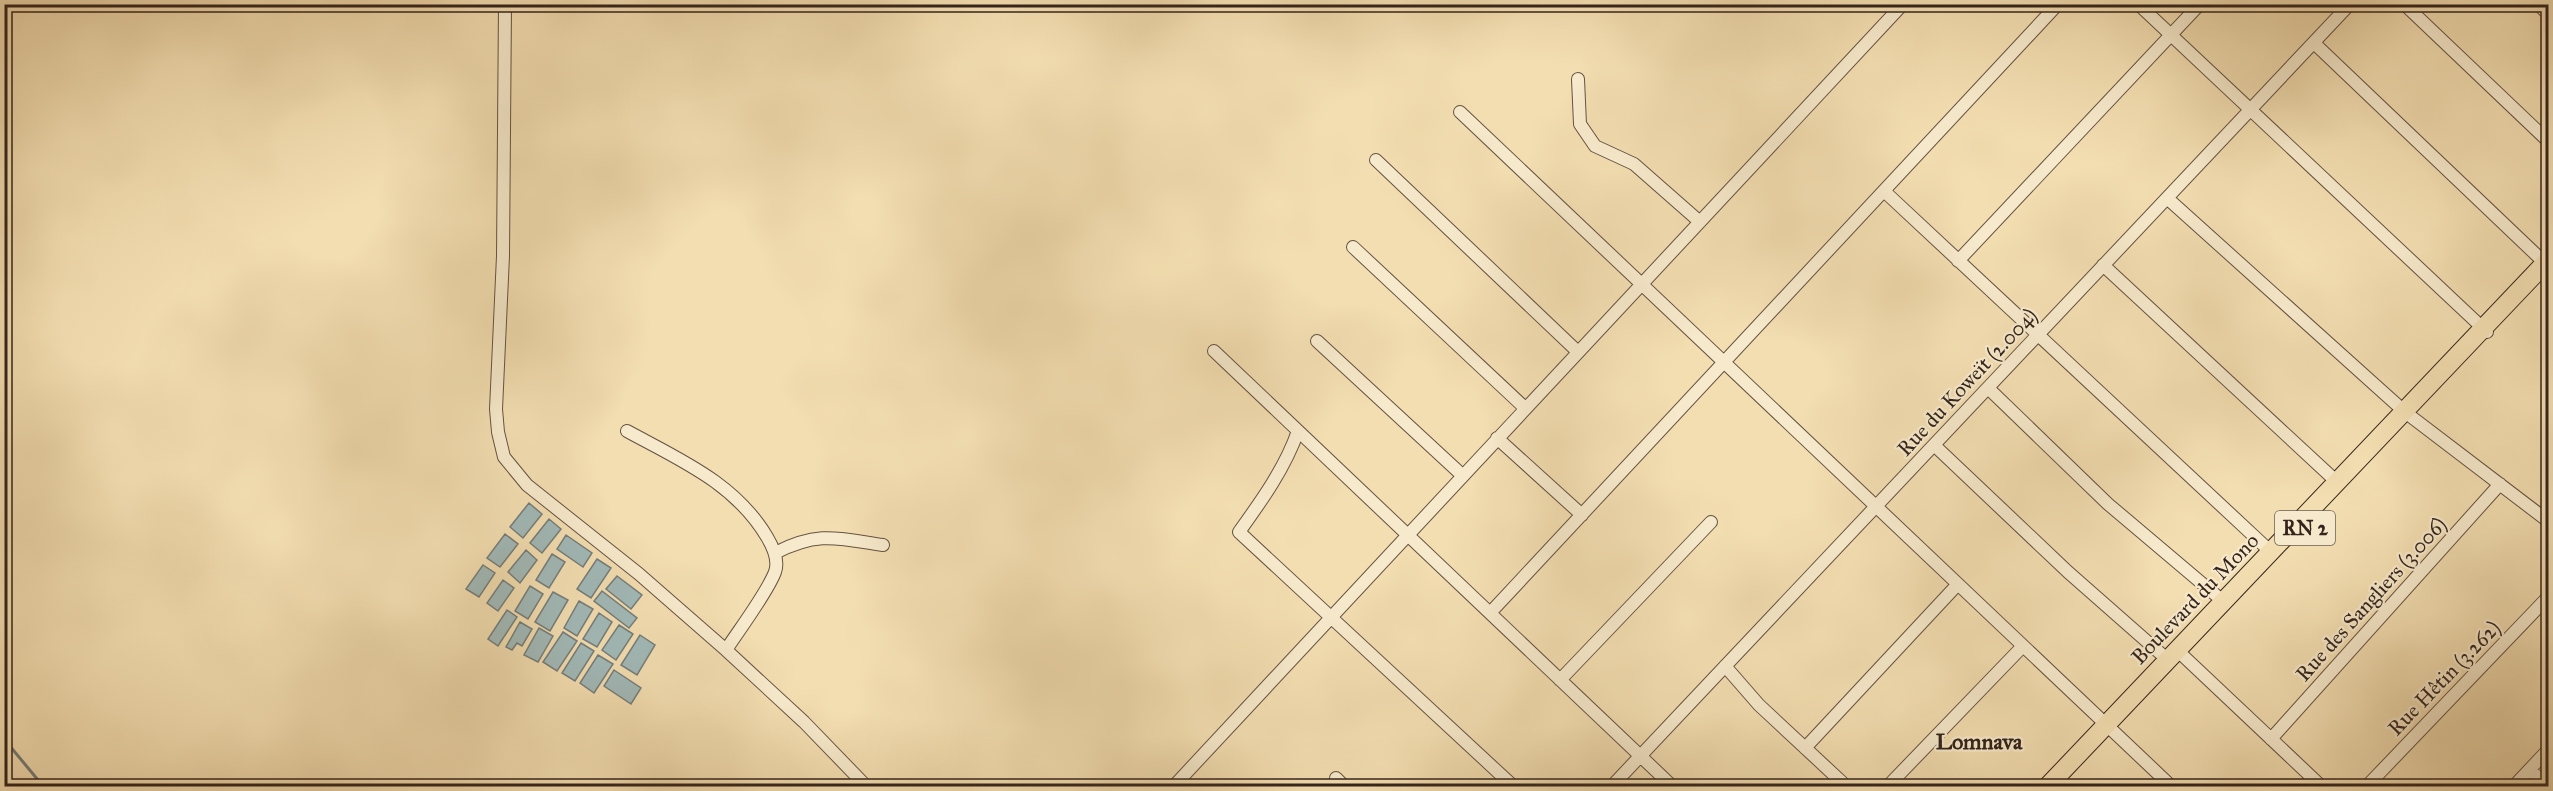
<svg xmlns="http://www.w3.org/2000/svg" width="2553" height="791" font-family="'IM FELL Great Primer',serif">
<style>
.water{fill:#a1b9b8;stroke:#757d7a;stroke-width:1.5}
.lines{fill:none;stroke-linecap:round;stroke-linejoin:round}
.stream{stroke:#757d7a;stroke-width:3}
.minor-casing{stroke:#645242;stroke-width:14}
.primary-casing{stroke:#34241d;stroke-width:20}
.minor{stroke:#f7eacc;stroke-width:12}
.primary{stroke:#f3deb1;stroke-width:18}
.labels{text-anchor:middle;dominant-baseline:central;stroke-width:4.5;stroke-linejoin:round;paint-order:stroke}
.shield{fill:#f7eacc;stroke:#6e5f52;stroke-width:1.5}
.shield-label{font-size:20px;font-weight:bold;fill:#34241d}
.street-label{font-size:21px;fill:#34241d;stroke:#f7eacc}
.neighbourhood-label{font-size:22px;font-weight:bold;fill:#34241d;stroke:#f7eacc}
</style>
<rect width="100%" height="100%" fill="#f3deb1"/>
<filter id="stains"><feTurbulence type="fractalNoise" baseFrequency=".00333" numOctaves="4"/><feColorMatrix values="0 0 0 0 .2 0 0 0 0 .09 0 0 0 0 .02 0 0 0 .5 -.17"/></filter>
<radialGradient id="worn" r=".72"><stop offset=".6" stop-color="#630" stop-opacity="0"/><stop offset="1" stop-color="#630" stop-opacity=".3"/></radialGradient>
<path class="water" d="M529,503L542,514L523,538L510,527Z
M549,519L561,529L542,553L530,543Z
M505,534L518,544L500,567L487,558Z
M566,535L592,553L583,567L557,549Z
M526,550L537,560L520,583L508,572Z
M552,554L565,562L549,588L536,580Z
M597,559L611,568L591,598L577,589Z
M483,565L495,573L479,597L466,589Z
M617,576L642,595L631,609L606,589Z
M503,580L514,588L498,611L487,603Z
M530,586L543,594L528,619L515,611Z
M602,591L637,618L629,628L594,601Z
M553,592L568,600L550,631L535,622Z
M579,601L593,609L577,636L564,628Z
M507,610L517,617L498,646L488,639Z
M599,613L612,622L597,647L583,639Z
M520,622L532,629L522,646L517,643L512,650L506,647Z
M619,625L633,634L616,660L602,650Z
M539,628L553,636L538,662L524,655Z
M563,632L577,641L557,671L543,662Z
M640,635L655,645L637,675L621,665Z
M581,643L594,651L575,681L562,673Z
M598,655L613,664L594,693L580,683Z
M614,670L641,688L631,704L604,686Z"/>
<g class="lines">
<path class="stream" d="M4,739L43,786"/>
<g class="minor-casing">
<path id="minor" d="M505,4L503,256L496,409L498,432L504,457L527,485L639,574L726,650L804,722L866,786
M2138,4L2487,332
M2404,4L2548,141
M2538,4L2548,14
M2314,43L2548,266
M1578,79L1580,124L1595,146L1634,164L1700,222
M1460,112L2171,786
M1376,160L1578,352
M1884,191L2271,552
M2167,198L2405,412L2548,521
M1353,247L1525,408
M1958,261L2200,4
M2103,265L2337,482
M1317,341L1462,475
M1214,351L1672,786
M1988,388L2108,504L2224,602
M627,431C680,460 735,483 767,537C773,547 779,561 775,572C767,593 739,630 726,650
M1298,431C1285,468 1262,500 1239,532L1513,786
M1497,438L1582,515
M1934,445L2068,572L2168,660
M775,553C818,531 837,538 883,545
M1490,613L2058,4
M2178,651L2321,786
M1725,666L1759,705L1846,786
M1560,680L1711,522
M2271,739L2500,484
M1805,748L1958,584
M2530,770L2548,786
M1336,778L1344,786
M1174,786L1903,4
M1612,786L2350,4
M1888,786L2023,646
M2367,786L2548,597
M2514,786L2548,750"/>
</g>
<g class="primary-casing">
<path id="primary" d="M2048,786L2548,260"/>
</g>
<use href="#minor" class="minor"/>
<use href="#primary" class="primary"/>
</g>
<g class="labels">
<rect class="shield" x="2275" y="511" width="60" height="34" rx="4.5"/>
<g class="shield-label">
<text x="2305" y="528">RN 2</text>
</g>
<g class="street-label">
<text transform="translate(1967 382) rotate(-47)">Rue du Koweït (2.004)</text>
<text transform="translate(2195 599) rotate(-46)">Boulevard du Mono</text>
<text transform="translate(2371 599) rotate(-48)">Rue des Sangliers (3.006)</text>
<text transform="translate(2444 678) rotate(-46)">Rue Hêtin (3.262)</text>
</g>
<g class="neighbourhood-label">
<text x="1979" y="741">Lomnava</text>
</g>
</g>
<rect width="2553" height="791" fill="none" stroke="#f3deb1" stroke-width="24"/>
<rect x="6" y="6" width="2541" height="779" fill="none" stroke="#34241d" stroke-width="3"/>
<rect x="12" y="12" width="2529" height="767" fill="none" stroke="#34241d" stroke-width="1.5"/>
<rect width="100%" height="100%" filter="url(#stains)"/>
<rect width="100%" height="100%" fill="url(#worn)"/>
</svg>
